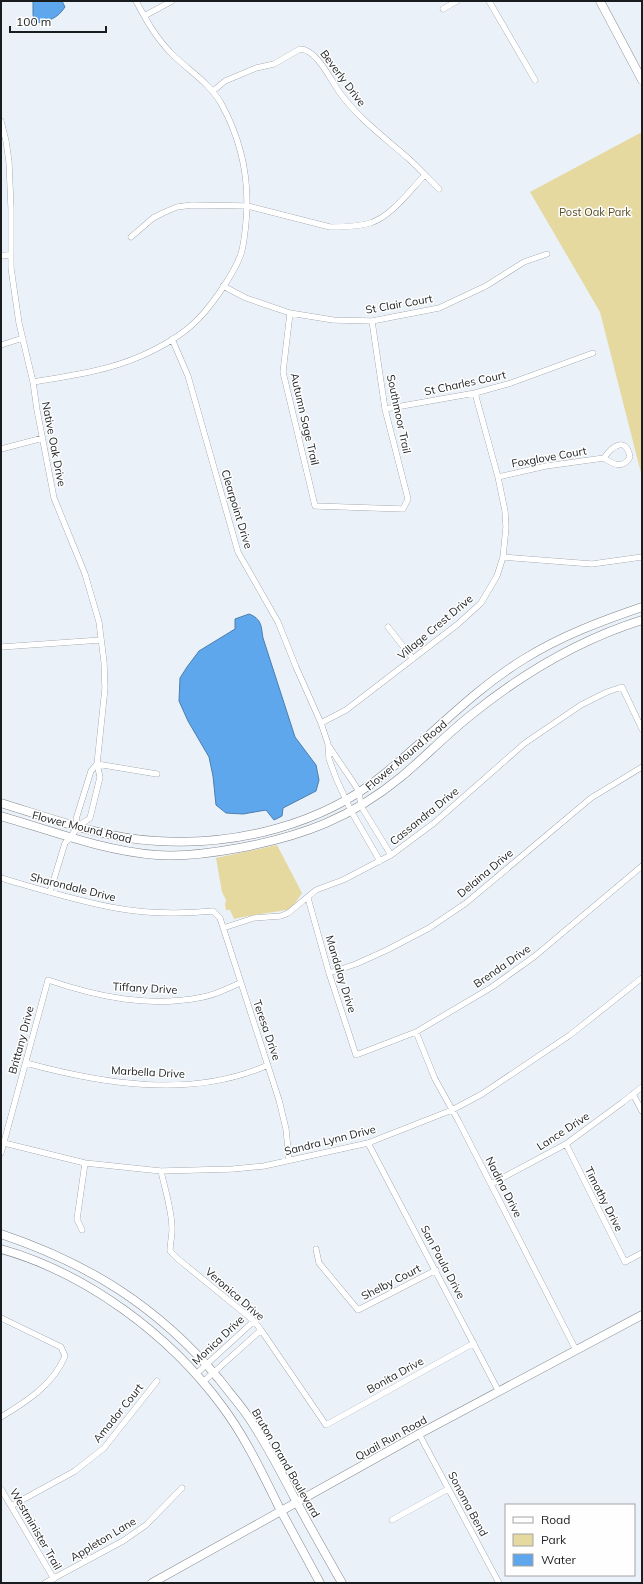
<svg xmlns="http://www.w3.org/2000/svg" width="643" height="1584" font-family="Mulish,sans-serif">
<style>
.green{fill:#e5d99f}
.water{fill:#5fa7ec;stroke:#4a7eae}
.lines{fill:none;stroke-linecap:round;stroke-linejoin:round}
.street-casing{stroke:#82888e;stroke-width:6}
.secondary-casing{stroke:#82888e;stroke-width:9}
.street{stroke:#fff;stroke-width:5.5}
.secondary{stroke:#fff;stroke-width:8}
.labels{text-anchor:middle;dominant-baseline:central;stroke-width:3;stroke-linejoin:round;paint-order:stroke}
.street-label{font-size:11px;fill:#1a1d1f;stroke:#fefefe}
.park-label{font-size:11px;fill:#564d22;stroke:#fefefe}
</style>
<rect width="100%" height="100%" fill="#ebf1f8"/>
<path class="green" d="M642,132V477L600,312L530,192Z
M277,845L302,893L291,909C272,913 254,914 234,919L230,910H226L225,905L226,900L222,892L216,858Z"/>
<path class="water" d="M33,1H62L65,7C57,19 49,21 35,23L33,15Z
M249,614C262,619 261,626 263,638L295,737L316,765L319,780L316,791L283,808L282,816L274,820L266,810L243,814L226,813L216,805L213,776L209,757L188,721L179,701L180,678L187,667L199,651L235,629V619Z"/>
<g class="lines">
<g class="street-casing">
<path id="street" d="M489,1L535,80
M443,9L457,1
M144,16L172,1
M213,91L225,81L256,68L274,64L300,49C317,49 331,81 340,93C359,119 384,137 409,159C419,168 429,179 439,189
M1,121L6,141L9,162L11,208V268L19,323L33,382L37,410L54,498L85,574L99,622L104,662L105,688L97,764L100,777L90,818C87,821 83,822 80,825C75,829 72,837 65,843L50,892
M131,237L153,218L165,212L177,207L192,205L248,206L330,227C343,227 357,227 370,223C391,217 410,190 425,175
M1,256L11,255
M223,286L246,298L290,313L333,320L372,321L439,308L486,286L524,262L547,254
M290,313L283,372L315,506L403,509L408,499L385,409L372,321
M172,339L188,376L238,552L278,622L296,667L321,723L328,744L329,759L336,778L351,811L380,861
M1,345L23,338
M33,382C69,376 107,371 141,356C159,348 179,337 193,324C209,310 234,274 241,254C244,244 245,233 246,222C250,180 242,142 222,105C210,83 189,71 172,54C156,38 146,20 136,1
M385,409L475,393L511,383L593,353
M1,449L43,438
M498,477L546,466L604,458C613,465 624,469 630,457C626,436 612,446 604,458
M503,557L592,564L642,557
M388,627L413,659
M1,647L101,640
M321,723L346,710L458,624L481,603L497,576L503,557L506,527L505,511L498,477L475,393
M328,745L355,785L359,792L361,806L391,855
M97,764L157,774
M79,826L76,819L91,771L97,764
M1,878C39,889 77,901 116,908C148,914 181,914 213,911L220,918L279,1100L286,1129L289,1160
M308,898L329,973L356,1055L416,1032L492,987L535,956L642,866
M223,928L254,918L281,916L288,913L316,890L343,880L391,855L434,823L525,743L581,705L607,692L622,687L642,729
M329,973L356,964L387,950L429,928L466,903L591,798L642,767
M416,1032L435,1079L459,1122L576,1350
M26,1063C103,1084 192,1099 268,1065
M633,1094L642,1111
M4,1143L85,1163L161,1171L233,1169L264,1166L368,1143L452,1110L482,1094L570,1035L642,978
M368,1143L499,1392
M566,1144L625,1262L642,1253
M1,1153L48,980C98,997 150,1008 203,997C216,995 228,988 240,983
M161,1171C165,1190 172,1210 172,1229C172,1237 170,1244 170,1251L178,1259L254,1321L261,1330L326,1425L474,1343
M491,1184L566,1144L623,1102L642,1087
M82,1230L77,1219L85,1163
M316,1249L319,1263L358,1310L436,1270
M1,1318L61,1347L65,1356C54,1384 26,1402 1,1417
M196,1374L254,1321
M203,1382L261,1330
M419,1434L499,1583
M1,1489L54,1579
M11,1506L75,1471L104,1448L157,1381
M392,1520L448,1489
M45,1583L123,1541L146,1525L182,1488"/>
</g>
<g class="secondary-casing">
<path id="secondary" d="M600,1L642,80
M1,803C50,818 106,839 157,841C236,846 321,825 383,775C430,737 472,691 524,659C561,636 601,621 642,607
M1,816C52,831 104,851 157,855C185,857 212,853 239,848C303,836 351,818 401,777C425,757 447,734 471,715C523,673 578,640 642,620
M1,1234C90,1264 158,1307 219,1379C228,1391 238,1402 247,1415C265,1441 280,1470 295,1499C310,1527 326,1555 342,1583
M1,1249C86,1273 169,1334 222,1406C246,1438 263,1475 281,1511C294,1535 307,1559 320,1583
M152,1583L419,1434L642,1315"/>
</g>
<use href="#street" class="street"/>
<use href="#secondary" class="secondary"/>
</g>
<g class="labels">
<g class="street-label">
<text transform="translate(343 78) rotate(53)">Beverly Drive</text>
<text transform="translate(399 304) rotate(-10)">St Clair Court</text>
<text transform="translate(465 383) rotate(-12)">St Charles Court</text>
<text transform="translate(399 414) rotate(78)">Southmoor Trail</text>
<text transform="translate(305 419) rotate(77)">Autumn Sage Trail</text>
<text transform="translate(54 444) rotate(79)">Native Oak Drive</text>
<text transform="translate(549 457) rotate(-10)">Foxglove Court</text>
<text transform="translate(237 509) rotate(73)">Clearpoint Drive</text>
<text transform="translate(435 627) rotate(-40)">Village Crest Drive</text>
<text transform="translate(406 755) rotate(-40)">Flower Mound Road</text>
<text transform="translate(424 816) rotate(-39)">Cassandra Drive</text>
<text transform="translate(82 827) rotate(14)">Flower Mound Road</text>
<text transform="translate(485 873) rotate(-40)">Delaina Drive</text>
<text transform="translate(73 887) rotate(14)">Sharondale Drive</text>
<text transform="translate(502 966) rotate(-35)">Brenda Drive</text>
<text transform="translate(341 974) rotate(73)">Mandalay Drive</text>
<text transform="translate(145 988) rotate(3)">Tiffany Drive</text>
<text transform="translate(267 1030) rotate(71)">Teresa Drive</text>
<text transform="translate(21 1040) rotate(-75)">Brittany Drive</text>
<text transform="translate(148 1072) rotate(3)">Marbella Drive</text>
<text transform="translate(563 1131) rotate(-33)">Lance Drive</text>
<text transform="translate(330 1140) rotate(-14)">Sandra Lynn Drive</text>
<text transform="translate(504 1187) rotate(63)">Nadina Drive</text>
<text transform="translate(604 1199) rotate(63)">Timothy Drive</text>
<text transform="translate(443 1262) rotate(62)">San Paula Drive</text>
<text transform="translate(391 1282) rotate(-27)">Shelby Court</text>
<text transform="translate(235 1294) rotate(41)">Veronica Drive</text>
<text transform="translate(218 1340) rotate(-43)">Monica Drive</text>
<text transform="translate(395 1375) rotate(-29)">Bonita Drive</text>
<text transform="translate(118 1413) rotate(-51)">Amador Court</text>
<text transform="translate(391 1438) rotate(-29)">Quail Run Road</text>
<text transform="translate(286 1463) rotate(60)">Bruton Orand Boulevard</text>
<text transform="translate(468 1504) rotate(62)">Sonoma Bend</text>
<text transform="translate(36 1529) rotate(60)">Westminister Trail</text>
<text transform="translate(103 1539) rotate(-31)">Appleton Lane</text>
</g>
<g class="park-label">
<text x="595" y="212">Post Oak Park</text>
</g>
</g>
<rect width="643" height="1584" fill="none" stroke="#1a1d1f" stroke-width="4"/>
<rect x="505" y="1504" width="130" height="72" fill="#fefefe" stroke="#a3a4a5"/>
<rect x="513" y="1517" width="20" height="6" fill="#ffffff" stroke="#a3a4a5"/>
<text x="541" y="1524" font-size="12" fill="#1a1d1f">Road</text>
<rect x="513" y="1534" width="20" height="12" fill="#e5d99f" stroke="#a3a4a5"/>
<text x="541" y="1544" font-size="12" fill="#1a1d1f">Park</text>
<rect x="513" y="1554" width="20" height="12" fill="#5fa7ec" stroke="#a3a4a5"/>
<text x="541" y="1564" font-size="12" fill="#1a1d1f">Water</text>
<path d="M10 26v6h96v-6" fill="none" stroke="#1a1d1f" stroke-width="2"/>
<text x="16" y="26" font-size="12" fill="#1a1d1f" stroke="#fefefe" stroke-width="3" paint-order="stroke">100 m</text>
</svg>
